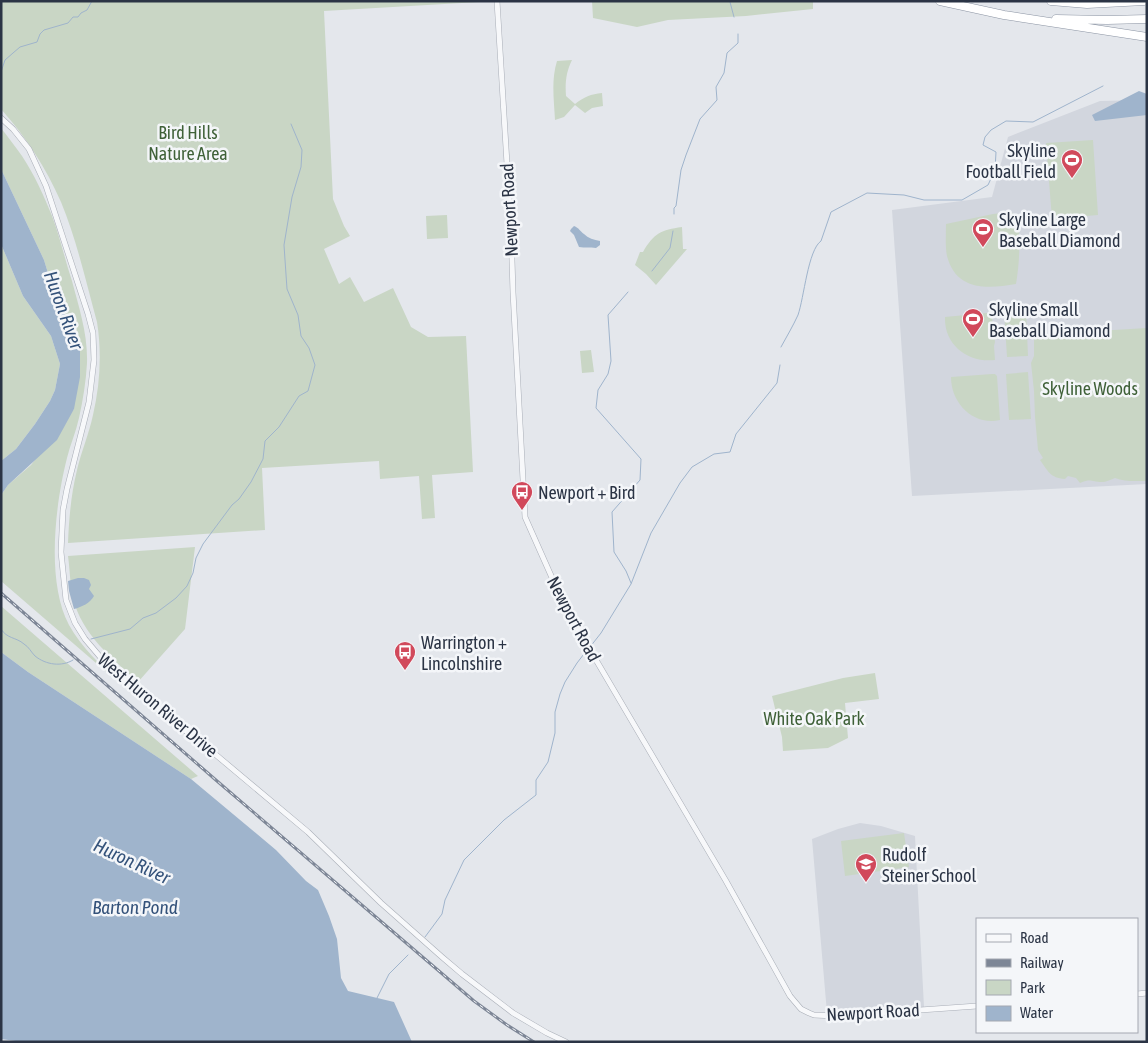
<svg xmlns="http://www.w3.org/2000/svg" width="1148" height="1043" font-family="'Asap Condensed',sans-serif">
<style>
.built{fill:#d2d6de}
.green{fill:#c9d6c5}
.water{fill:#9fb4cc}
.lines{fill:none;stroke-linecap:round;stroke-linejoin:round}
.stream{stroke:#9fb4cc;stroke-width:1}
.tertiary-casing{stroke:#a9aeb7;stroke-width:6}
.motorway-casing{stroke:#8b94a3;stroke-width:9}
.tertiary{stroke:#f7f8fa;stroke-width:5}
.motorway{stroke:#fff;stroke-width:8}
.rail-casing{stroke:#7d8696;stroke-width:3}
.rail{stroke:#f4f6f9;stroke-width:1;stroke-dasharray:4;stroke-linecap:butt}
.labels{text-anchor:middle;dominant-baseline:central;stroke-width:5;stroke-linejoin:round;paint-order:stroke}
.park-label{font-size:18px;fill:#3f6138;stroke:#f4f6f9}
.poi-label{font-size:18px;fill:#2b3445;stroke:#f4f6f9;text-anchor:start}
.street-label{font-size:18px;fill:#2b3445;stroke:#f4f6f9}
.water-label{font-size:19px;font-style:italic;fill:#34527a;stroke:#f4f6f9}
</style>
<rect width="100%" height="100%" fill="#e4e7ec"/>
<path class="built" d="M1147,100V484L912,496L892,210L992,197L1008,137L1100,101Z
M860,823L881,826L915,836L924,1007L827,1013L812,839L838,829Z"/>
<path class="green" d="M1,1H479V2L324,11L333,199L344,226L350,236L324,249L339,284L350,277L364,302L393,288L411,327L428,337L466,336L473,472L432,475L435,518L422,519L419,476L380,479L379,461L262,468L265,530L68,543C69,519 71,494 77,470C81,452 89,434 93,415C100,385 102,353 97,322C86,282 77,241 61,202C46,168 26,137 1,109Z
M592,1H813V9L746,16L668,20L637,27L593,18Z
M572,60C566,72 565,83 566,96L575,104C584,97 591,94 602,93L603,106L592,108L585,113L575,105L564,117L555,120C554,100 551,80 557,61Z
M1,128C8,137 15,146 22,156C34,174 44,196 52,216C60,237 65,260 72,281C79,308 88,334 87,363C86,381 83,400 79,418C76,432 70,445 67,458C55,505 46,582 69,625C81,647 101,665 118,682L1,581V495L8,485L31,465L74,409L54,293L44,260L1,169Z
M1093,140L1098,215L1052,219L1046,143Z
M1011,212L1018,217C1020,242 1020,260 1016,284C987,289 956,291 947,256C945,246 946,234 946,224L993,214Z
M447,215L448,238L427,239L426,216Z
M682,227L683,249H687L656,285L646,274L635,265L640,252H643C654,233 661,230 682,227Z
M1,244L23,296L51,336L60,364L55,390L50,401L35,424L16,449L1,461Z
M1026,309L1028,356L1007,357L1004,310Z
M987,313L992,317L995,342L994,346L995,360C968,363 944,345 945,317Z
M1147,328V481C1136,481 1124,482 1115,478C1110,480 1106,482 1102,482C1091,482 1092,478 1080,483L1076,478L1068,476L1065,479C1050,478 1048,471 1040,460L1043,458L1038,450L1035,417L1034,391L1031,363L1034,356V336L1037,334L1041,336L1042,334H1047Z
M591,350L594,372L582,373L580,351Z
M1028,372L1031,419L1009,420L1006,374Z
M992,374H995L997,376L1000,420C973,426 951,403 951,377Z
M195,547L185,629L138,682C112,658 82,635 73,598C70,585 70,570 68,556Z
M1,606L198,776L191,779L28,672L1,652Z
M875,673L879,699L845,703L848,738L828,748L783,751L782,737L772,696L843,678Z
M904,833L909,867L845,876L841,841Z"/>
<path class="water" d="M1139,91L1147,94V115L1095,121L1092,115Z
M1,169L44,260L54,293L80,345V377L74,409L57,440L8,485L1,495V461L16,449L35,424L50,401L55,390L60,364L51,336L23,296L1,244Z
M574,226C579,228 580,231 584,234C588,238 594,240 600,241V245L596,248C590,247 585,248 579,247L574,235L570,231L571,229Z
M78,578H84L89,580L91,585L89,589L94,596C90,603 82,607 74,609L69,591L68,581Z
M1,652L28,672L191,779L276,850L306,881L318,890L329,916L337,939L341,978L348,991L394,1002L412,1042H23L1,1039Z"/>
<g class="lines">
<path class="stream" d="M730,2L734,17
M1,72L5,60L13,53L20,47L37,42L40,34L44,30L68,23L73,17H78L81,13L87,10L92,1
M674,214V208L676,206L681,170L686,155L700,119L717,100L716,87L724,73L727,53L738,43V34
M652,271L670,248L673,231
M628,292L608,315L611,361L608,374L598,390L596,408L641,459L640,480L612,512L614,552L626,571L631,583
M781,347C787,336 793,326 798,315C804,298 808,250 821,241L831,212L867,193L904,195L924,200H962L988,185L995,170L996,152L983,145L985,137L991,130L1006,121L1033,122L1103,86
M1,629C7,639 16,637 24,644C29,647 31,652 35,656C46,665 62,667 73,660
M91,639L130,629L143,618L156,613L176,598L187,586L193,573L196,558L203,544L232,505L239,499L251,482L263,459L265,441L279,427L299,396L308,391L315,365L309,348L301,336L298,315L287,289L284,245L292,197L301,167L302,150L291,124
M590,647L601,633L631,584L651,533L680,483L692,467L714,454L730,452L736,434L777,383L780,365
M425,937L442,914L445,900L464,860L504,820L536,795V780L548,762L555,733V712L560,694L565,682L577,663L587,650
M377,998L389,974L408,955"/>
<g class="tertiary-casing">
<path id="tertiary" d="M497,1L511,229L513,292L525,517L557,589L579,631L726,881L790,996L801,1009L809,1013L814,1015L835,1016L977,1006
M1,118L13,129L29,149L46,186L88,314L93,333L94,360L89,402L67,489L63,510L61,552L66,600L75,623L85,639L102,659L121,677L170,719L203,744L308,832L381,903L442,957L462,974L513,1013L547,1033L566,1042
M1137,994L1147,993"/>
</g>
<g class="motorway-casing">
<path id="motorway" d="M940,1L1004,15L1147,37
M1051,1L1087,4L1144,1
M1056,19L1107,20L1147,19"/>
</g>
<use href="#tertiary" class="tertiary"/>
<use href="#motorway" class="motorway"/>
<g class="rail-casing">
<path id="rail" d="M1,593L217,781L474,1001L507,1025L534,1042"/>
</g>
<use href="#rail" class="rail"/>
</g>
<defs>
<g id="stadium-pin" transform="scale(1.125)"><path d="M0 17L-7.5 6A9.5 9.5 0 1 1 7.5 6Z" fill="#d1495b" stroke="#f4f6f9"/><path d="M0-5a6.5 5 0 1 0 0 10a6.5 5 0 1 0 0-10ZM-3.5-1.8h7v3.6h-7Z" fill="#fff"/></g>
<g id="bus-pin" transform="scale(1.125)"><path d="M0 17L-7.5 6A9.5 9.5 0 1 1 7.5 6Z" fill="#d1495b" stroke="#f4f6f9"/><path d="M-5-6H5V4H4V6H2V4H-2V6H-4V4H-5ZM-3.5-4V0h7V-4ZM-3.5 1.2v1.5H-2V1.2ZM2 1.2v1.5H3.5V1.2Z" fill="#fff"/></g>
<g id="school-pin" transform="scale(1.125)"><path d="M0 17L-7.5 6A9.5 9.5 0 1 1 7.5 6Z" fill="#d1495b" stroke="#f4f6f9"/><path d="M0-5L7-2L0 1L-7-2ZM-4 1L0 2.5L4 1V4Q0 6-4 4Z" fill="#fff"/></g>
</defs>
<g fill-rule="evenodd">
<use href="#stadium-pin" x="1072" y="160"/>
<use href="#stadium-pin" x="983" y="229"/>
<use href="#stadium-pin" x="973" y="319"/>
<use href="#bus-pin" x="522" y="492"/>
<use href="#bus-pin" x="405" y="652"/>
<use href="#school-pin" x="866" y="864"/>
</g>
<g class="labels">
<g class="park-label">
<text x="188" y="132">Bird Hills<tspan x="188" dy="21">Nature Area</tspan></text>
<text x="1090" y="388">Skyline Woods</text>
<text x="814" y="718">White Oak Park</text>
</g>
<g class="poi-label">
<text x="1056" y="150" text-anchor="end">Skyline<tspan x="1056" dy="21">Football Field</tspan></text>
<text x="999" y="219">Skyline Large<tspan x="999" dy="21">Baseball Diamond</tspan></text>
<text x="989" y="309">Skyline Small<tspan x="989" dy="21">Baseball Diamond</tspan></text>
<text x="538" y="492">Newport + Bird</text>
<text x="421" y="642">Warrington +<tspan x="421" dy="21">Lincolnshire</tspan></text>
<text x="882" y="854">Rudolf<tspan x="882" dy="21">Steiner School</tspan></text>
</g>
<g class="street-label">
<text transform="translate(509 210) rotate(-93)">Newport Road</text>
<text transform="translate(574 619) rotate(62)">Newport Road</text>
<text transform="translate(158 705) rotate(40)">West Huron River Drive</text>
<text transform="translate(873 1012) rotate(-3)">Newport Road</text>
</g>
<g class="water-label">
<text transform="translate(64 310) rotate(70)">Huron River</text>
<text transform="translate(132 861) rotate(25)">Huron River</text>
<text x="135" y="907">Barton Pond</text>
</g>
</g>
<rect width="1148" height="1043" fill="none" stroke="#2b3445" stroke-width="5"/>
<rect x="976" y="918" width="162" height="115" fill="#f4f6f9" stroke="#a4a8b1"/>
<rect x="986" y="934" width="25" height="8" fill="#f7f8fa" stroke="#a4a8b1"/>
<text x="1020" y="943" font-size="15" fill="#2b3445">Road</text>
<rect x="986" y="959" width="25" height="8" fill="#7d8696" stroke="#a4a8b1"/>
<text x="1020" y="968" font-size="15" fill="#2b3445">Railway</text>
<rect x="986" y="980" width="25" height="15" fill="#c9d6c5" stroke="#a4a8b1"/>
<text x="1020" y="993" font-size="15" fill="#2b3445">Park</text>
<rect x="986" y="1006" width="25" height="15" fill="#9fb4cc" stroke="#a4a8b1"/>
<text x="1020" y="1018" font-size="15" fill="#2b3445">Water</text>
</svg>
